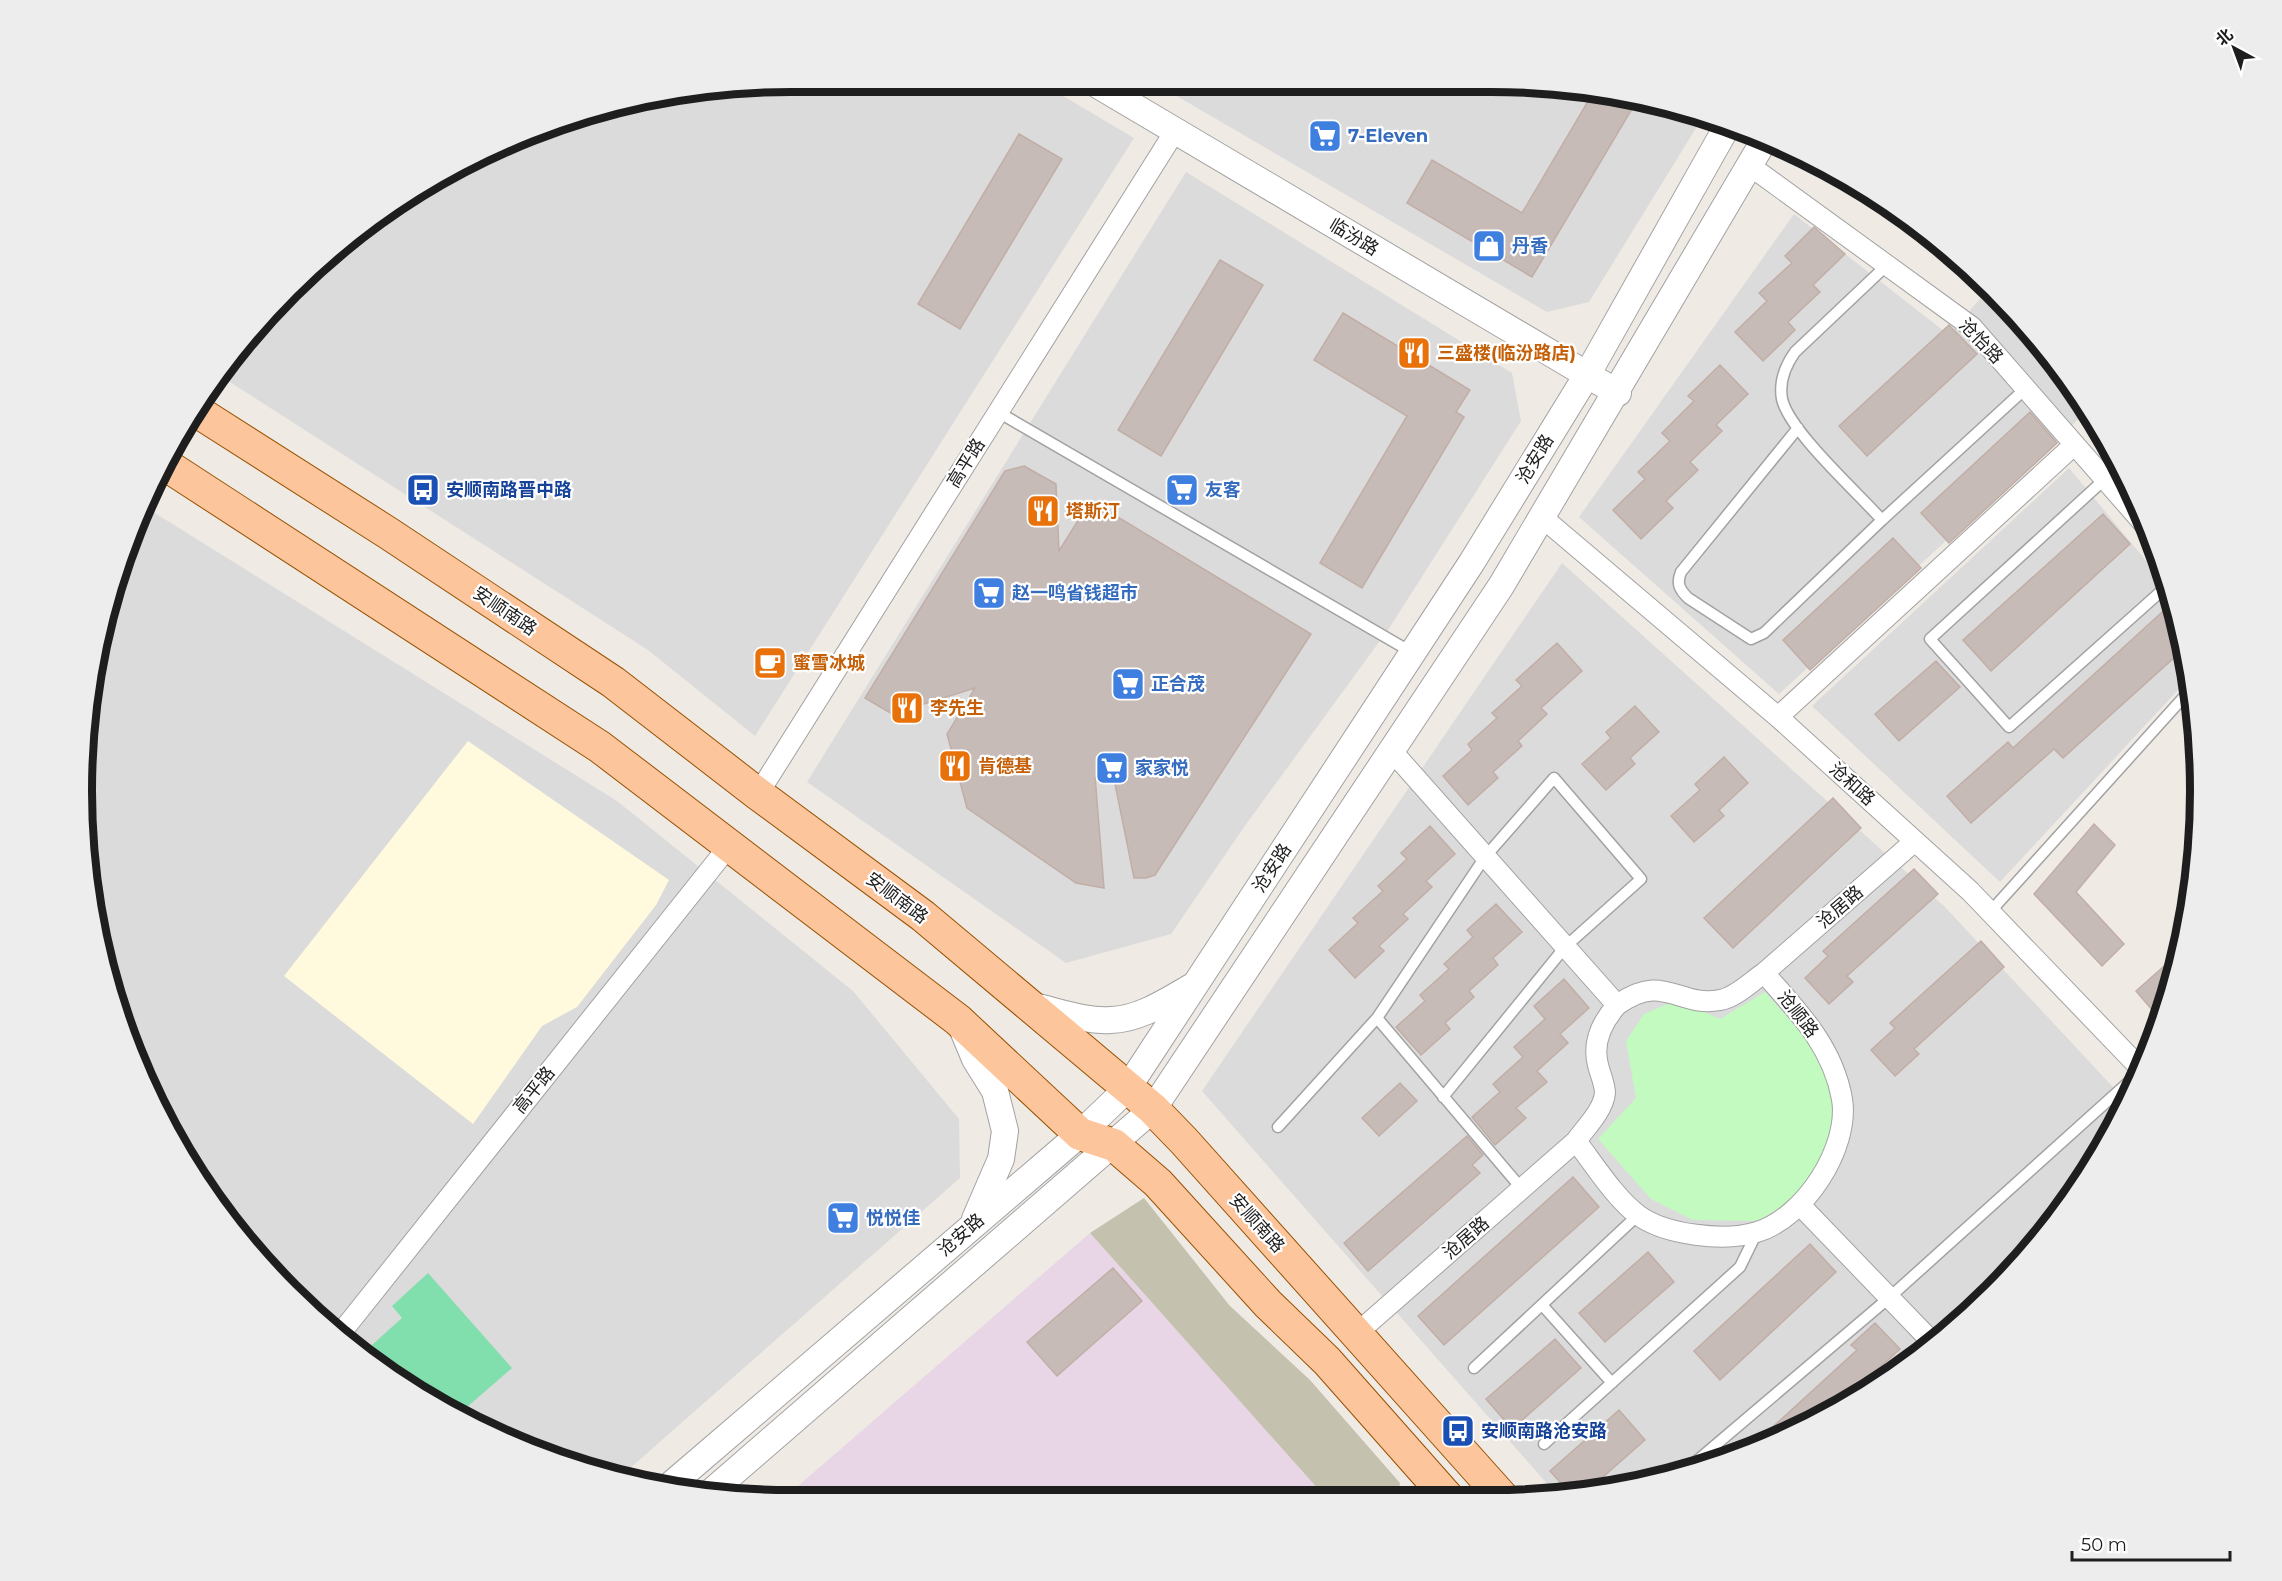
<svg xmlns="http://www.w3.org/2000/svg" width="2282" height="1581" font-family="Montserrat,'Noto Sans SC',sans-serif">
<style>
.residential{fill:#dcdbdb}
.industrial{fill:#e8d6e7}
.education{fill:#fffadd}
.construction{fill:#c4c1af}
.park{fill:#c3fac0}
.pitch{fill:#81dfae}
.building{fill:#c7bbb7;stroke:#c1aea6;stroke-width:1.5}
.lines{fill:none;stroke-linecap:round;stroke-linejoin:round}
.service-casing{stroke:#a2a2a2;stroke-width:13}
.minor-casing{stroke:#a2a2a2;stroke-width:22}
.tertiary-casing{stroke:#a2a2a2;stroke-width:28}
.primary-casing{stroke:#985100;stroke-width:34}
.service{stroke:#fff;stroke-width:10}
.minor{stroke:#fff;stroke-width:20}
.tertiary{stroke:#fff;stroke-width:26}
.primary{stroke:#fcc59b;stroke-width:32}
.labels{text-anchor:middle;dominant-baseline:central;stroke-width:4.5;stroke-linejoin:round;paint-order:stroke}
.shop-label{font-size:18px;font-weight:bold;fill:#366cbe;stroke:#fff;text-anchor:start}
.street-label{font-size:18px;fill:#1e1e1e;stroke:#fff}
.food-label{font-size:18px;font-weight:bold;fill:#c56008;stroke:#fff;text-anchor:start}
.transit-label{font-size:18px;font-weight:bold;fill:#164399;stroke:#fff;text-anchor:start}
.rim{fill:none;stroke:#1e1e1e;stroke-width:8}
</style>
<rect width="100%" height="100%" fill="#efeae4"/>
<path class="residential" d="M791,81H1038L1134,138L755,736L648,650L219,375L257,323L397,200L519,135L607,105Z
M1151,81H1492L1630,95L1704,115L1589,302L1547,312Z
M1186,172L1512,373L1521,421L1390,627L1242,830L1171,934L1066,963L807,782Z
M1794,214L1949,335L1990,287L2082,397L2098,427L2096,430L2083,415L1779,694L1579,517Z
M2069,468L2167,586L2187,652L2190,677L2000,882L1812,706Z
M142,505L617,801L853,991L959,1119L960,1178L620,1477L519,1446L396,1380L289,1292L201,1185L154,1105L95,929L83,837L87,698L135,519Z
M1562,563L1944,906L2126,1101L2081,1185L1996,1288L1915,1359L1806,1427L1630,1486L1556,1494L1202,1091Z"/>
<path class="industrial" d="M1090,1233L1328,1500L783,1499Z"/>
<path class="education" d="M468,741L669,880L656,905L577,1007L542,1026L473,1124L284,976Z"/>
<path class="construction" d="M1144,1198L1230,1306L1310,1380L1400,1483L1397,1500H1328L1090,1233Z"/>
<path class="park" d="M1765,992L1819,1053L1840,1098L1833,1141L1805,1193L1757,1221L1693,1220L1651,1199L1598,1139L1636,1098L1626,1041L1644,1014L1677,1000L1720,1019Z"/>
<path class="pitch" d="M428,1273L512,1368L459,1414L396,1380L363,1353L402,1318L392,1306Z"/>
<path class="building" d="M1594,91L1639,97L1532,277L1407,203L1432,160L1522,213Z
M1019,134L1062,159L960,329L918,304Z
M1814,227L1845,254L1813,285L1820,292L1788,322L1795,330L1763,361L1735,332L1767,301L1759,293L1792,263L1785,256Z
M1220,260L1263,285L1161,456L1118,430Z
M1343,313L1470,390L1456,412L1464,417L1362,588L1320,563L1407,416L1314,360Z
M1949,325L1977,354L1867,456L1839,426Z
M1720,365L1748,394L1716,425L1722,431L1690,462L1698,470L1666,501L1673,508L1641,539L1613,510L1645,479L1638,472L1670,441L1662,433L1694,401L1688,396Z
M2030,412L2057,443L1949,543L1921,513Z
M1024,466L1056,484L1059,551L1082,514L1108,511L1311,634L1155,875L1146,878H1134L1113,774L1095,776L1104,888L1076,883L967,808L947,734L975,688L892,714L865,698L1005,471Z
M2103,514L2130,544L1991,671L1963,640Z
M1893,538L1921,568L1810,670L1783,640Z
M2172,603L2186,647L2063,758L2054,749L1971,823L1947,796L2008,742L2013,748Z
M1557,643L1582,671L1541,708L1547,714L1518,741L1522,746L1493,772L1498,778L1468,805L1443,776L1472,750L1468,744L1497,718L1492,713L1522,686L1516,680Z
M1936,661L1960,687L1899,741L1875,714Z
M1635,706L1659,732L1630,758L1635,764L1606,790L1582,764L1611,738L1606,732Z
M1724,757L1748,783L1719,810L1724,816L1694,842L1671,816L1700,790L1695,784Z
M1833,798L1861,828L1733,948L1704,918Z
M2094,824L2115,845L2076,892L2124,944L2102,966L2034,894Z
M1430,826L1455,854L1426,881L1432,887L1403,914L1408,919L1379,946L1384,951L1355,978L1329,950L1358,923L1353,918L1383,891L1378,886L1407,859L1401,853Z
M1914,869L1938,894L1847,976L1853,982L1829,1004L1805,978L1828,956L1823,951Z
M1496,904L1522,932L1493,958L1498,965L1469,991L1474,997L1445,1023L1450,1029L1421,1055L1396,1027L1425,1001L1420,995L1449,969L1444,964L1473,937L1467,930Z
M1981,941L2004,967L1914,1049L1919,1054L1895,1076L1871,1050L1895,1028L1890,1023Z
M2181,951L2166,1000L2153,1011L2136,991Z
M1564,979L1589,1008L1560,1034L1568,1043L1537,1071L1547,1082L1516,1108L1526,1118L1495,1145L1472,1117L1500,1092L1493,1084L1523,1057L1514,1047L1545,1019L1534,1006Z
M1400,1083L1417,1101L1379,1136L1362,1118Z
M1467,1136L1483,1155L1472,1165L1480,1173L1368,1271L1344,1243Z
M1573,1177L1599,1207L1444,1345L1418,1316Z
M1810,1244L1836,1272L1720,1380L1694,1351Z
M1648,1252L1674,1282L1605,1342L1579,1313Z
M1113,1268L1142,1301L1057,1376L1027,1342Z
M1875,1323L1900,1349L1876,1371L1881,1376L1865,1390L1806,1427L1753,1445L1857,1350L1851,1345Z
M1555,1339L1581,1368L1512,1429L1486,1399Z
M1619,1410L1645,1440L1587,1491L1569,1492L1550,1471Z"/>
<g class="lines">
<g class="service-casing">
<path id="service" d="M998,412L1413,653
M1798,428L1681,572C1676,584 1680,590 1688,598L1751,639L1764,633L1882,520L2025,389
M2105,479L1930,639L2009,727L2167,586
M1882,520C1858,493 1789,431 1782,399C1779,382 1785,366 1795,352L1887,265
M1990,912L2191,689
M1377,1018L1522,1189
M1278,1127L1377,1018L1485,857L1554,778L1641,879L1565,947L1443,1097
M1543,1306L1612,1383
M1474,1368L1638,1215
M1544,1444L1740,1267L1757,1232
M1692,1465L1890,1297L2142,1070"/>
</g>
<g class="minor-casing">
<path id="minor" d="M1749,165L1972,327L2151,532
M1543,518L1778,717L1970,891L2142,1070
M1778,717L2074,445
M1391,750L1617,1005C1664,971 1678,1008 1720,1000C1735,998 1752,981 1764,973C1798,1011 1833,1047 1842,1099C1850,1148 1804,1218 1757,1232C1725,1242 1665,1235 1638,1215C1615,1198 1594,1164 1576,1141C1586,1127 1603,1111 1605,1093C1605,1084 1600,1074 1598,1065C1592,1042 1602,1022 1617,1005
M758,794L1175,131
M1764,973L1915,841
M1801,1206L1934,1344
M340,1334L729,846
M1356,1334L1576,1141"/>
</g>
<g class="tertiary-casing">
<path id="tertiary" d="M1091,81L1618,393
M1033,1006C1057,1011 1086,1022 1111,1020C1141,1019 1168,1000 1193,986
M960,1023L975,1059L995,1091L1005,1131L1001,1159L975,1219
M667,1488L1080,1134L1127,1089L1472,562L1587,375L1729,123
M711,1492L1153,1109L1501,586L1765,139"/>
</g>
<g class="primary-casing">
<path id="primary" d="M195,410L388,533L613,682L758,794L923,916L1153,1109L1184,1141L1504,1499
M163,463L600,747L958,1020L1080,1134L1114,1145L1158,1183L1268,1304L1327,1361L1450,1500"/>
</g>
<use href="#service" class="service"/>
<use href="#minor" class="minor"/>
<use href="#tertiary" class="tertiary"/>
<use href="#primary" class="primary"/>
</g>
<defs>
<g id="supermarket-square" transform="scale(1.725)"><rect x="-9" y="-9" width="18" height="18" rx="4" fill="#3f7fe0" stroke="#fff"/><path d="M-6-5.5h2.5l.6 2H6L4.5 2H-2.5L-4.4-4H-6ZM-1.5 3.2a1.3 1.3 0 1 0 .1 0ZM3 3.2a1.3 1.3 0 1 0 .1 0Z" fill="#fff"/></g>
<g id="shop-square" transform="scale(1.725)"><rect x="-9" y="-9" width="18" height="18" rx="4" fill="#3f7fe0" stroke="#fff"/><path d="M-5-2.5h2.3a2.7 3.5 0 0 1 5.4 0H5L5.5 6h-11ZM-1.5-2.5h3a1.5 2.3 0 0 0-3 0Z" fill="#fff"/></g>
<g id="restaurant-square" transform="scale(1.725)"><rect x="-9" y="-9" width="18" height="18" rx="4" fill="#e8710a" stroke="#fff"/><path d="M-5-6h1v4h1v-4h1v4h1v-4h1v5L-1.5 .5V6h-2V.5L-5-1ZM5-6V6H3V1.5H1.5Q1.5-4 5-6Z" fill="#fff"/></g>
<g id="bus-square" transform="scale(1.725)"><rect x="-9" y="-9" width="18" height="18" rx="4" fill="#1a4fb4" stroke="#fff"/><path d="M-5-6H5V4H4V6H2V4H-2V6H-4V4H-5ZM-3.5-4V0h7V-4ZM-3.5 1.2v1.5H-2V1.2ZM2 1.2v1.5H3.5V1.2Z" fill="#fff"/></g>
<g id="cafe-square" transform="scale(1.725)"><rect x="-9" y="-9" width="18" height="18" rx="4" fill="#e8710a" stroke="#fff"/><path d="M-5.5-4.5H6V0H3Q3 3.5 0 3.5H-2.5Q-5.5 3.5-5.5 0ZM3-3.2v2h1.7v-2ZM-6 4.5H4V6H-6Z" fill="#fff"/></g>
</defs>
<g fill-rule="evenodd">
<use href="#supermarket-square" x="1325" y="136"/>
<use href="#shop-square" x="1489" y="246"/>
<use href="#restaurant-square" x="1414" y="353"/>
<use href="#bus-square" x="423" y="490"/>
<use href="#supermarket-square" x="1182" y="490"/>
<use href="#restaurant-square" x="1043" y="511"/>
<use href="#supermarket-square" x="989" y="593"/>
<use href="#cafe-square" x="770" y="663"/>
<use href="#supermarket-square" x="1128" y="684"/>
<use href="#restaurant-square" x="907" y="708"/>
<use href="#restaurant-square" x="955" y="766"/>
<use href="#supermarket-square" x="1112" y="768"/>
<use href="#supermarket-square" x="843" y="1218"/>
<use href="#bus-square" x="1458" y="1431"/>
</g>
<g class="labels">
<g class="shop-label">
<text x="1348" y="136">7-Eleven</text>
<text x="1512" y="246">丹香</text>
<text x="1205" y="490">友客</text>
<text x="1012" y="593">赵一鸣省钱超市</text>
<text x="1151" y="684">正合茂</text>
<text x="1135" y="768">家家悦</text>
<text x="866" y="1218">悦悦佳</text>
</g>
<g class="street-label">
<text transform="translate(1354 237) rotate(31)">临汾路</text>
<text transform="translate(1981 341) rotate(46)">沧怡路</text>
<text transform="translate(1535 459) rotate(-59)">沧安路</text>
<text transform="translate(966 463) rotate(-58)">高平路</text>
<text transform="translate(505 611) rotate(34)">安顺南路</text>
<text transform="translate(1852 784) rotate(42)">沧和路</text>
<text transform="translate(1272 868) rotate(-57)">沧安路</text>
<text transform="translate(897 898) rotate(37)">安顺南路</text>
<text transform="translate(1840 907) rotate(-41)">沧居路</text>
<text transform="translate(1798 1014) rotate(52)">沧顺路</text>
<text transform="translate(534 1090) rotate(-51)">高平路</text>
<text transform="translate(1257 1223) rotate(48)">安顺南路</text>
<text transform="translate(961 1235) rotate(-41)">沧安路</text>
<text transform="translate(1466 1238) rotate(-41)">沧居路</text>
</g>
<g class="food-label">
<text x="1437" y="353">三盛楼(临汾路店)</text>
<text x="1066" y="511">塔斯汀</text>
<text x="793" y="663">蜜雪冰城</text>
<text x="930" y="708">李先生</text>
<text x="978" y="766">肯德基</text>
</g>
<g class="transit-label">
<text x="446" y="490">安顺南路晋中路</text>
<text x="1481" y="1431">安顺南路沧安路</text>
</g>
</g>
<path d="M0 0H2282V1581H0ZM791 92H1491A699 699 0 0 1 2190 791V791A699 699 0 0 1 1491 1490H791A699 699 0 0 1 92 791V791A699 699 0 0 1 791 92Z" fill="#ededed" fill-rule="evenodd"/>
<path class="rim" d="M791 92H1491A699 699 0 0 1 2190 791V791A699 699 0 0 1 1491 1490H791A699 699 0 0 1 92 791V791A699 699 0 0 1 791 92Z"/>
<g transform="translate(2234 48) rotate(319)" stroke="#ffffff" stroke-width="4.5" paint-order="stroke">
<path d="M0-4.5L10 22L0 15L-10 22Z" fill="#1e1e1e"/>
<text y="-9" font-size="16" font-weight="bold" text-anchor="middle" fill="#1e1e1e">北</text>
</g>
<path d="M2072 1551v9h158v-9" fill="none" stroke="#1e1e1e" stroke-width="3"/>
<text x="2081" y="1551" font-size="18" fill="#1e1e1e" stroke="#ffffff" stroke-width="4.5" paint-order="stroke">50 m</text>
</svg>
